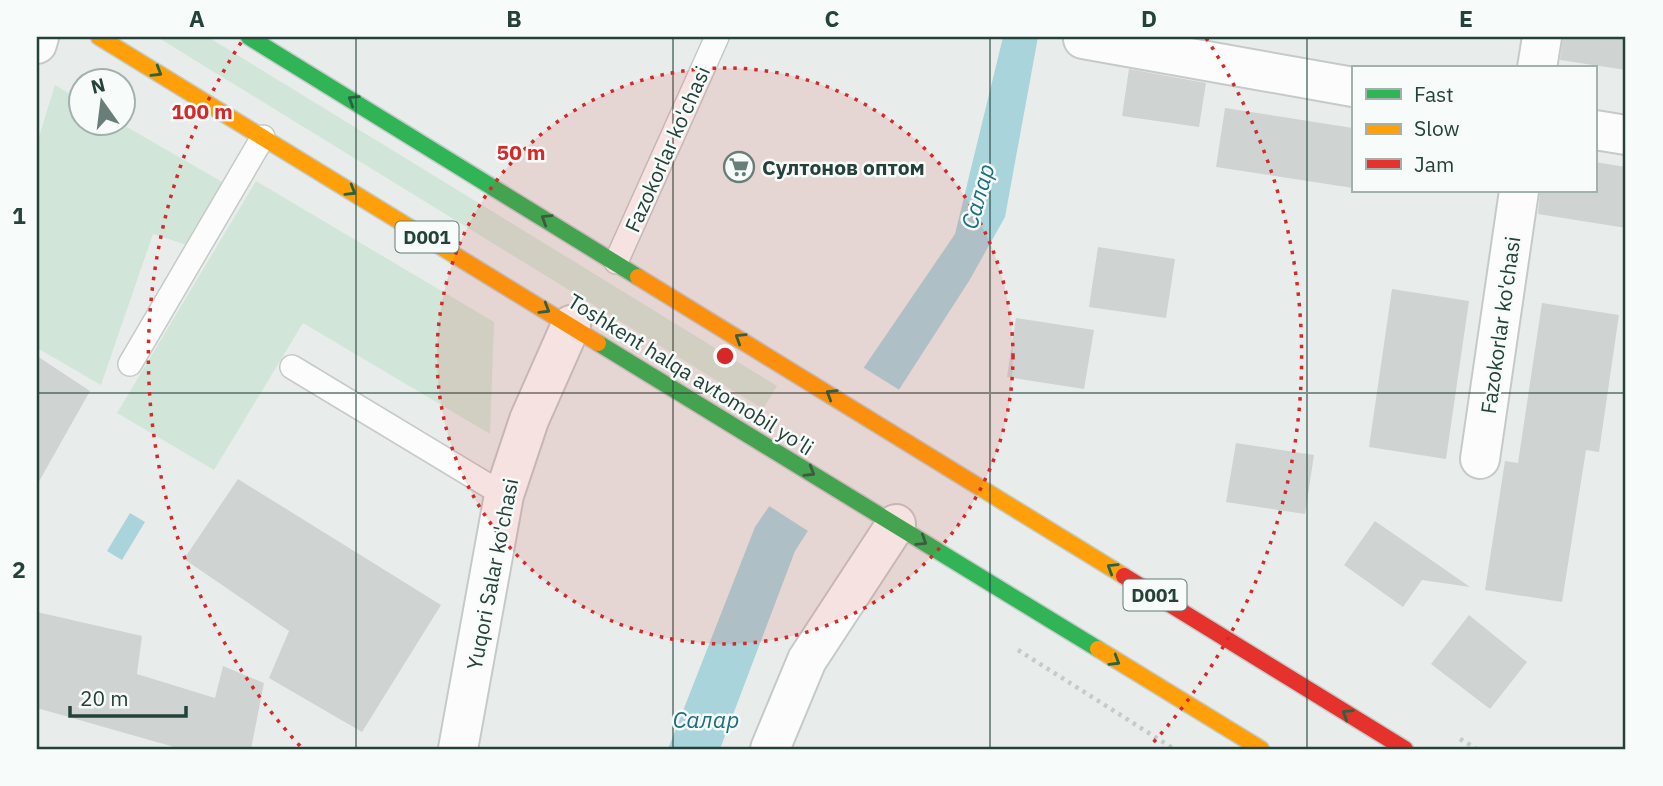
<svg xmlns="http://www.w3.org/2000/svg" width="1663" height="786" font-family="'IBM Plex Sans',sans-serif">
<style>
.green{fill:#d1e6d8}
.water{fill:#a9d4db}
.pier{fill:#e8edeb}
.building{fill:#cfd4d2}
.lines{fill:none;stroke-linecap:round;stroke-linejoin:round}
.lane-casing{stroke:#c5cac8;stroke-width:26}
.street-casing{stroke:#c5cac8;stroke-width:42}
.fast-casing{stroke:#c3ccc9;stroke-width:19}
.slow-casing{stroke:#c3ccc9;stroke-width:19}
.jam-casing{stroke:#c3ccc9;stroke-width:19}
.path{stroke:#c3ccca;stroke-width:4.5;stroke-dasharray:3.5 5;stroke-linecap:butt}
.lane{stroke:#fcfcfc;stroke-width:23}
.street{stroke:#fcfcfc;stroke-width:38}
.fast{stroke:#30b455;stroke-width:16}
.slow{stroke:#ff9f0a;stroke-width:16}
.jam{stroke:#e5322d;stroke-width:16}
.oneway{stroke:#286442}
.grid{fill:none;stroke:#24423a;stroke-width:2;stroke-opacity:0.55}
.ring{fill:none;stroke:#d62828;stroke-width:3.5;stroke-dasharray:3.5 7}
.labels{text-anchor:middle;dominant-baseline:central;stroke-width:5;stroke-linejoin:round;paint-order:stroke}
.shield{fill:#f7fbf9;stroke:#637a73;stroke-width:2}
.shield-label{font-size:19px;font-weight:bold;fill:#24423a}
.street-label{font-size:21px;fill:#24423a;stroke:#f7fbf9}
.poi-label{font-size:21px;font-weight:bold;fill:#24423a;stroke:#f7fbf9;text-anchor:start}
.water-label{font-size:23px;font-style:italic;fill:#1c6f80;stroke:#f7fbf9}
.centre{fill:#d62828;stroke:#f7fbf9;stroke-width:3.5}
.ring-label{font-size:21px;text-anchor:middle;font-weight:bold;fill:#d62828;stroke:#f7fbf9;stroke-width:5;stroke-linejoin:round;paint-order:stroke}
.neatline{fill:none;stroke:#24423a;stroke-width:2.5}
.grid-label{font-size:23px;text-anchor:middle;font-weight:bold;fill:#24423a}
</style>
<rect width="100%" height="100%" fill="#e8edeb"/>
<path class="green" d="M157,37H208L777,386L763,409Z
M55,85L80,100V122L120,123L224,183L187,245L153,234L101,385L37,348V143Z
M256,181L494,322L490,434L303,323L214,470L117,413Z"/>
<path class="water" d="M1003,37H1038L1005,217L969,281L795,551L720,749H668L755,527L955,234Z
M130,513L145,522L122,560L107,551Z"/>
<path class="pier" d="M861,366L901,391L811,533L766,504Z"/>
<path class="building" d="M1563,37H1626V70L1560,60Z
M1129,69L1206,83L1199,127L1122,116Z
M1225,108L1353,128V188L1216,167Z
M1595,162L1626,167V228L1538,214L1540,191H1595Z
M1098,247L1175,259L1166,318L1089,307Z
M1392,289L1469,301L1446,459L1369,447Z
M1542,303L1619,315L1599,452L1586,450L1562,602L1485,590L1505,461L1518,463Z
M1016,318L1094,330L1084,389L1007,377Z
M37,356L90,391L37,485Z
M1236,443L1314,455L1305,514L1226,502Z
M238,479L441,605L362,732L269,678L289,631L184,559Z
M1375,521L1470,587L1422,580L1403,607L1344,565Z
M37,612L142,636L137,674L215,698L223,666L264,683L251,749H181L37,708Z
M1469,615L1527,662L1490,709L1431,664Z"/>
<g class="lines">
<g class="lane-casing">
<path id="lane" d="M616,262L717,37
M130,364L263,137
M292,367L504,495"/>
</g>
<g class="street-casing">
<path id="street" d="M1083,39L1353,87
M37,44L39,37
M1537,68L1542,37
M1595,130L1626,135
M1480,459L1519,191
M458,749L504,495L529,420L571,325
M770,749L807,660L896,524"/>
</g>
<g class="fast-casing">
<path id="fast" d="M249,37L638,277
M598,343L1098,649"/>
</g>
<g class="slow-casing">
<path id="slow" d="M99,37L598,343
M638,277L1124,576
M1098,649L1261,749"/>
</g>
<g class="jam-casing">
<path id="jam" d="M1124,576L1405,749"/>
</g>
<path class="path" d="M1018,650L1174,749
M1460,739L1477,749"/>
<use href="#lane" class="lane"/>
<use href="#street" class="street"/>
<use href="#fast" class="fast"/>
<use href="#slow" class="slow"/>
<use href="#jam" class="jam"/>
</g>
<defs><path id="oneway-chevron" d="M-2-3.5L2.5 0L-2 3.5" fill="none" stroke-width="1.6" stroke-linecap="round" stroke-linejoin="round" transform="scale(1.75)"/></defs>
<g class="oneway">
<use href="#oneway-chevron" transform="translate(157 72) rotate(31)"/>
<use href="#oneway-chevron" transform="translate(353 100) rotate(-148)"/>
<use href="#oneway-chevron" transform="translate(351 191) rotate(31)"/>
<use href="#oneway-chevron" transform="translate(546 219) rotate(-148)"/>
<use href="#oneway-chevron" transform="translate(545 309) rotate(31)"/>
<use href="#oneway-chevron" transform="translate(740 338) rotate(-148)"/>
<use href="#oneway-chevron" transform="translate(831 394) rotate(-148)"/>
<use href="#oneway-chevron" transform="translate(810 472) rotate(31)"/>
<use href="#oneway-chevron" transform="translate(922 541) rotate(32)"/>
<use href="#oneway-chevron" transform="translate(1112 568) rotate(-148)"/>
<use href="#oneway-chevron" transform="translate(1115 661) rotate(31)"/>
<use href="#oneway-chevron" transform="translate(1347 714) rotate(-148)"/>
</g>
<path class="grid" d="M356,37V749M673,37V749M990,37V749M1307,37V749M37,393H1626"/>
<circle cx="725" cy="356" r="288" fill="#d62828" fill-opacity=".12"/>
<g class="ring">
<circle cx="725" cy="356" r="288"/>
<path d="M300 746A577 577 0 0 1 244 38M1206 38A577 577 0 0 1 1150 746"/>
</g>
<defs>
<g id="supermarket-ring" transform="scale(1.575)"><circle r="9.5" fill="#f7fbf9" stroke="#697e78" stroke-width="1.5"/><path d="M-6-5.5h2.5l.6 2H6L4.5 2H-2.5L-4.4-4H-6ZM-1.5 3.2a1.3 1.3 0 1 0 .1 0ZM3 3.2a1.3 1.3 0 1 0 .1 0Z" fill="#697e78"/></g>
</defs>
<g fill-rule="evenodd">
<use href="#supermarket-ring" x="739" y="167"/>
</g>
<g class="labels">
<g class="shield">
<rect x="395.5" y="221.5" width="63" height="31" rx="5"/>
<rect x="1123.5" y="579.5" width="63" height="31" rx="5"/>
</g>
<g class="shield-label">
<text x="427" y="237">D001</text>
<text x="1155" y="595">D001</text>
</g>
<g class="street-label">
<text transform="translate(667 149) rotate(-66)">Fazokorlar ko'chasi</text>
<text transform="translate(1500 325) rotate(-82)">Fazokorlar ko'chasi</text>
<text transform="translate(691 374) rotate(32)">Toshkent halqa avtomobil yo'li</text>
<text transform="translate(492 574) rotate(-79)">Yuqori Salar ko'chasi</text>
</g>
<g class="poi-label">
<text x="762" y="167">Султонов оптом</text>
</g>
<g class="water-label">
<text transform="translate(977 196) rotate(-74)">Салар</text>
<text x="706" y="719">Салар</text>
</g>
</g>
<circle cx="725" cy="356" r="10" class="centre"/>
<g class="ring-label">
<text x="202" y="119">100 m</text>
<text x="521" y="160">50 m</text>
</g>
<rect width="1663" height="786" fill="none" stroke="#f7fbf9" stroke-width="77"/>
<rect x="1352" y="66" width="245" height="126" fill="#f7fbf9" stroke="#a3b1ad" stroke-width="2"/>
<rect x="1366" y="89" width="35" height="10" fill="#30b455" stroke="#a3b1ad" stroke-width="2"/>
<text x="1414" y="102" font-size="21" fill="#24423a">Fast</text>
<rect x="1366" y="124" width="35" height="10" fill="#ff9f0a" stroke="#a3b1ad" stroke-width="2"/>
<text x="1414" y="136" font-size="21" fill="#24423a">Slow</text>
<rect x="1366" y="159" width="35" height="10" fill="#e5322d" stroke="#a3b1ad" stroke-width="2"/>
<text x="1414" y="172" font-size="21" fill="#24423a">Jam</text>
<g transform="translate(102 102) rotate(346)"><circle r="33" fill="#f7fbf9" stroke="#a3b1ad" stroke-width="2"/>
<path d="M0-5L12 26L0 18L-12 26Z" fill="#697e78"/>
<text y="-10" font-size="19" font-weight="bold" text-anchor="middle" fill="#24423a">N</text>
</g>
<path d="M70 706v10h116v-10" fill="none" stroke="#24423a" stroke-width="3.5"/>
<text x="80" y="706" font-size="21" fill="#24423a" stroke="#f7fbf9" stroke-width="5" paint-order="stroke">20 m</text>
<rect x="38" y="38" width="1586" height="710" class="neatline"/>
<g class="grid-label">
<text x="197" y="27">A</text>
<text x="514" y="27">B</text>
<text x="832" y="27">C</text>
<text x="1149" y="27">D</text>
<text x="1466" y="27">E</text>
<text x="19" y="224">1</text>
<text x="19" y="578">2</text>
</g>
</svg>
